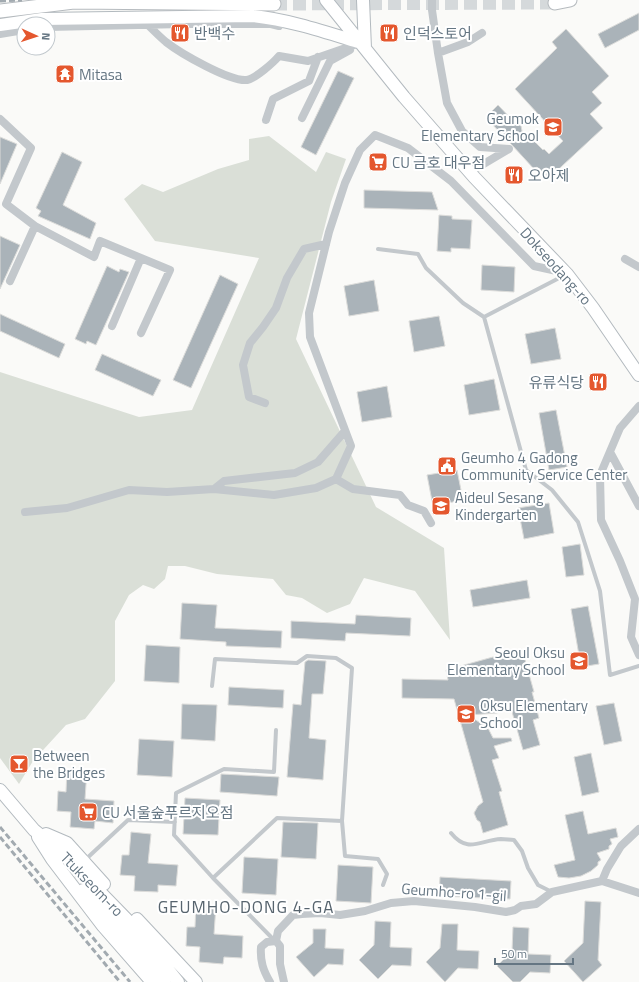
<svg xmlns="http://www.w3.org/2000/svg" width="639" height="982" font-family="'Titillium Web','Noto Sans KR',sans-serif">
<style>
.green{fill:#dadfd7}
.building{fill:#aab3b9;stroke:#dcdcda}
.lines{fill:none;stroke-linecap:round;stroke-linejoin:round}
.primary-tunnel{stroke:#d5d9db;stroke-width:13;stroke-dasharray:13 6;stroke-linecap:butt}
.secondary-casing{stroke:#b3babf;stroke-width:14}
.primary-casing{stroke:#b5babe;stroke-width:15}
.lane{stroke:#c3c8cc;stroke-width:4}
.street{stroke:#c3c8cc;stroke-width:8}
.secondary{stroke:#fff;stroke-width:12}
.primary{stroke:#fff;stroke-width:13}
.rail{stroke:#a2aab0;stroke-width:3;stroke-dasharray:6 3;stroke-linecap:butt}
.labels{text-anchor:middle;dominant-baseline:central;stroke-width:4;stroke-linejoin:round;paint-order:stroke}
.poi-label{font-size:15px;fill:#657683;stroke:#fff;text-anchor:start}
.street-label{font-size:15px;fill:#657683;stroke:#fff}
.quarter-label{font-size:17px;letter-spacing:1px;fill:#57646e;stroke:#fff}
</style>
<rect width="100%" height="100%" fill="#fafaf8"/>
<path class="green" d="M269,136L316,172L326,152L346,159L331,202L296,339L376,507L444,548L450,640L415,591L364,578L350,604L327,613L302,598L286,595L273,579L217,574L185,566H168L165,579L154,589L143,585L129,595L115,621V681L85,719L66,725L33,761L19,784L0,758V372L139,417L192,410L259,258L155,241L124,199L142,184L163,192L218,169L249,160V139Z"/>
<path class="building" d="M639,13V30L605,48L598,34Z
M566,29L609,76L592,92L602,103L590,114L603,128L548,179L537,167L534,169L512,145L490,122L492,120L487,116L498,105L517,125L520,121L522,131L532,141L533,140L543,150L544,149L549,154L563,141L515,89L557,48L552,42Z
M338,71L354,78L316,155L301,147Z
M0,137L17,144L0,184Z
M62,152L82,162L63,205L96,223L90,239L38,216L41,211L36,208Z
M364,190L432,192L438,210L364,208Z
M439,215L452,216V219L472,220L470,249L451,248V252L437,251Z
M0,236L20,245L0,289Z
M482,265L515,267L514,292L481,290Z
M107,266L119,272L120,269L129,272L96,345L87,341L86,344L75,339Z
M220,275L238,284L191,388L173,380Z
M374,280L379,311L349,316L344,286Z
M0,314L65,344L59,358L0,331Z
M439,316L445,346L414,352L409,321Z
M555,328L561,359L531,364L525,334Z
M102,354L161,380L153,396L95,370Z
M494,379L500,410L469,415L464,385Z
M387,386L392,417L362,422L357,392Z
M556,410L567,467L549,470L539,413Z
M457,470L463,500L433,506L427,475Z
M549,503L554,533L524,539L518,508Z
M580,544L584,575L566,577L562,547Z
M527,580L530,598L473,607L470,590Z
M182,603L217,605L215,628L282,631L281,648L226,646V642L180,639Z
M588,606L599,664L581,667L571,609Z
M356,615L411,618L410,636L346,633L345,641L291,638V621L355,624Z
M146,645L180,647L179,683L144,681Z
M522,649L534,692H532L539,718L533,720L540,745L523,750L510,705L497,713L468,715L488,728L493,738H511L512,741L494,746L499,758L492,760L502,791L499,792L508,825L483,833L480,822L477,820L474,813L478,806L483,802L454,699L402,698V679L448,680L446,670Z
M308,660L326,661L323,694H312L309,738L326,740L323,780L287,777L293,704L301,705L305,662Z
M229,687L284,690L283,708L228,705Z
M614,703L622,741L604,745L596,706Z
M182,704L217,705L215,741L181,739Z
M139,739L174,741L172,777L137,775Z
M591,753L599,792L582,796L574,757Z
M67,769L87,770L85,799L114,801L113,823L95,821L94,829L70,827L71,812L57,811L58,791L66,792Z
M221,774L279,777L277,796L220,792Z
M185,798L220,800L218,835L183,834Z
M583,811L588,834L616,828L618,837L610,839L612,844L609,846V849L597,853L601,860L598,862V865L591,871L581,876L569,878L558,877L554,865L575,860L565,815Z
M283,822L318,823L316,859L281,857Z
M131,832L151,834L148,863L178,865L176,886L158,885V892L134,891L135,876L120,875L122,855H129Z
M244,857L278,859L276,895L242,893Z
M338,865L373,867L371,903L336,901Z
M440,877L511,881L510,899L439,896Z
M585,901L601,902L598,960L602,965L583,982L564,961L583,943Z
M196,904L216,905L214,934L243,936L242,958L224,957L223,964L199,962L200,947L186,946L187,927H195Z
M375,921L391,922L390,947L412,948L411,966L392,965L378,979L359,960L374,945Z
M442,924H458L457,950L479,951L478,969L458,968L445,982L426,962L440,948Z
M513,927L529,928L528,954L551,955L550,973L530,972L520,982H513L497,966L512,951Z
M313,929H326L325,948L344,949L343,965L328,964L314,977L296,957L313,943Z"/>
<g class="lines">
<path class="primary-tunnel" d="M274,4L555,3"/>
<g class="secondary-casing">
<path id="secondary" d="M326,0L404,97L474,177L567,274L593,308L639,375
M363,0L365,48
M0,25L42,19L253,16C290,20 325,32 361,43
M0,790L34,830L60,851L134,927L178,982
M46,834L67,843L104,884
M38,837L52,859L103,926L152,982
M83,890L130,939L164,982
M137,919L196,982"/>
</g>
<g class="primary-casing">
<path id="primary" d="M555,3L570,0
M0,11L74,2L274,4"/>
</g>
<path class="lane" d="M378,249L418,254L426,268L463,303L484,317
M565,275L484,317L526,470L552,490L578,522L600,591L610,675L639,666
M212,686L215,659L297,663L307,656L336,658L352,668L342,821L345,856L378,859L387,874L383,885
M451,833C468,854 480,840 501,839C506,839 510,840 514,840L522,851L528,868L538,885L552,892
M85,860L128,820L175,822
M213,878L277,818L342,821
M275,941L213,878L174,835L176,793L224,769L274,772L276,730"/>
<path class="street" d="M432,0V10L438,53L447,103L462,131L480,147L509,149L470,172
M148,25C154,31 160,37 166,42C180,53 230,82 247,80C256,78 273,63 279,56L308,61L360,43
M48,27L183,24H271L279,26
M0,34L24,30
M438,53L468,42L482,33
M302,118L330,61L350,50
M0,119L31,148L6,204L35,226L10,281
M266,120L273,99L309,81L318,57
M35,226L94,257L100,241L170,270L141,333
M625,259L639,267
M112,326L141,258
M265,403L249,397L243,365L250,343L263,327L276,308L287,278L304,249L326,244
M639,406L620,428L600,475L601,520L620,561L635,599L631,637L639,655
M610,452L639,506
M336,479L353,489L400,495L408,505L424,511L431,523
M214,489L224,481L295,473L318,462L345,431
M25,512L67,508L129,490L167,492L214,489L274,495L316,488L336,479L351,446L310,337L309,313L329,232L345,183L360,150L375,135L408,148L451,181L534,266L566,273
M602,881L607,869L621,846L639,829
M276,941L278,931L293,915L302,914L320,913L340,915L365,911L391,903L414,901L475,907L506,912L515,910L521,906L536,904L552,892L602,881L639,893
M276,941L280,946V964L284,982
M270,982C263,970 260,961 261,947L267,942L276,941"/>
<use href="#secondary" class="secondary"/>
<use href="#primary" class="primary"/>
<path class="rail" d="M0,1L22,0
M0,827L130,982
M0,837L120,982"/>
</g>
<defs>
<g id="restaurant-square" transform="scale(1)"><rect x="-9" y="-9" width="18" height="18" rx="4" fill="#e4572e" stroke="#fff"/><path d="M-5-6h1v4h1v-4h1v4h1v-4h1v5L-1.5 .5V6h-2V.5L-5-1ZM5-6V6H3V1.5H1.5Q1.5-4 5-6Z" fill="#fff"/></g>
<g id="temple-square" transform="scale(1)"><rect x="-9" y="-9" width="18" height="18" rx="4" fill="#e4572e" stroke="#fff"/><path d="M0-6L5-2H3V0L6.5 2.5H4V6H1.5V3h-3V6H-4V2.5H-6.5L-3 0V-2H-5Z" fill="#fff"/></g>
<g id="school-square" transform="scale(1)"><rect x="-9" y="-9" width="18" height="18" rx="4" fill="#e4572e" stroke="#fff"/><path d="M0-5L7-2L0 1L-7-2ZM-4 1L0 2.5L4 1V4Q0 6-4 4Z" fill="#fff"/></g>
<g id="supermarket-square" transform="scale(1)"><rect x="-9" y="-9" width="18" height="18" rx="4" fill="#e4572e" stroke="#fff"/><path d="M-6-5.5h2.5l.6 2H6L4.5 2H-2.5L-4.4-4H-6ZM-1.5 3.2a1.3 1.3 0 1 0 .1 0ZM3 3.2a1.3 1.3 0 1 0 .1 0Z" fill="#fff"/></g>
<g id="civic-square" transform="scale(1)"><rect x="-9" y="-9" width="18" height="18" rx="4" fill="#e4572e" stroke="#fff"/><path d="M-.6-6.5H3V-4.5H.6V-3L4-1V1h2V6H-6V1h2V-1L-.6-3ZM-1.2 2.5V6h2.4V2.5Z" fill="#fff"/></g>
<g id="bar-square" transform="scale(1)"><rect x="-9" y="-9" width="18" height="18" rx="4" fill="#e4572e" stroke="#fff"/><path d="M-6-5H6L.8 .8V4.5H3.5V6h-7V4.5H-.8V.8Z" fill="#fff"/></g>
</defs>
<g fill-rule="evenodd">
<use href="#restaurant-square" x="180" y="33"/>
<use href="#restaurant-square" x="389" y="33"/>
<use href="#temple-square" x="65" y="74"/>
<use href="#school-square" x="553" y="127"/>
<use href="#supermarket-square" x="378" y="162"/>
<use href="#restaurant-square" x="514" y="175"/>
<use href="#restaurant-square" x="598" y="382"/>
<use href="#civic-square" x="447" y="466"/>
<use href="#school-square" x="441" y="506"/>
<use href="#school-square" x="579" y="661"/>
<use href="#school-square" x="466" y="714"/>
<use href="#bar-square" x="19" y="764"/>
<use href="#supermarket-square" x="88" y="812"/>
</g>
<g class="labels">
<g class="poi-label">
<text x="194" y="33">반백수</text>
<text x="403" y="33">인덕스토어</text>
<text x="79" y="74">Mitasa</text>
<text x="539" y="118" text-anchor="end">Geumok<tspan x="539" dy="17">Elementary School</tspan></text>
<text x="392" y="162">CU 금호 대우점</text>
<text x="528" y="175">오아제</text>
<text x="584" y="382" text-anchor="end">유류식당</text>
<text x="461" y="457">Geumho 4 Gadong<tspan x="461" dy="17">Community Service Center</tspan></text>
<text x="455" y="497">Aideul Sesang<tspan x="455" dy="17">Kindergarten</tspan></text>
<text x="565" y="652" text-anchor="end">Seoul Oksu<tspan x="565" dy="17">Elementary School</tspan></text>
<text x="480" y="705">Oksu Elementary<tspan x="480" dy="17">School</tspan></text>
<text x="33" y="755">Between<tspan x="33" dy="17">the Bridges</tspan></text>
<text x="102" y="812">CU 서울숲푸르지오점</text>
</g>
<g class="street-label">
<text transform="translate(556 266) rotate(48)">Dokseodang-ro</text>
<text transform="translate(92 884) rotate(46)">Ttukseom-ro</text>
<text transform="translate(454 892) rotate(4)">Geumho-ro 1-gil</text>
</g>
<g class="quarter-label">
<text x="246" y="907">GEUMHO-DONG 4-GA</text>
</g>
</g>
<g transform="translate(36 36) rotate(93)"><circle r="19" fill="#ffffff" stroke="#c1c8cd"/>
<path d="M0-3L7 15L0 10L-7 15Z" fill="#e4572e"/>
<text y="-6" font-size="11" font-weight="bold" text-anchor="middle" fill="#657683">N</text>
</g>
<path d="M495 958v6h78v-6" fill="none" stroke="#657683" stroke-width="2"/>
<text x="501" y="958" font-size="12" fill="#657683" stroke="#ffffff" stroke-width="3" paint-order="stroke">50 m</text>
</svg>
